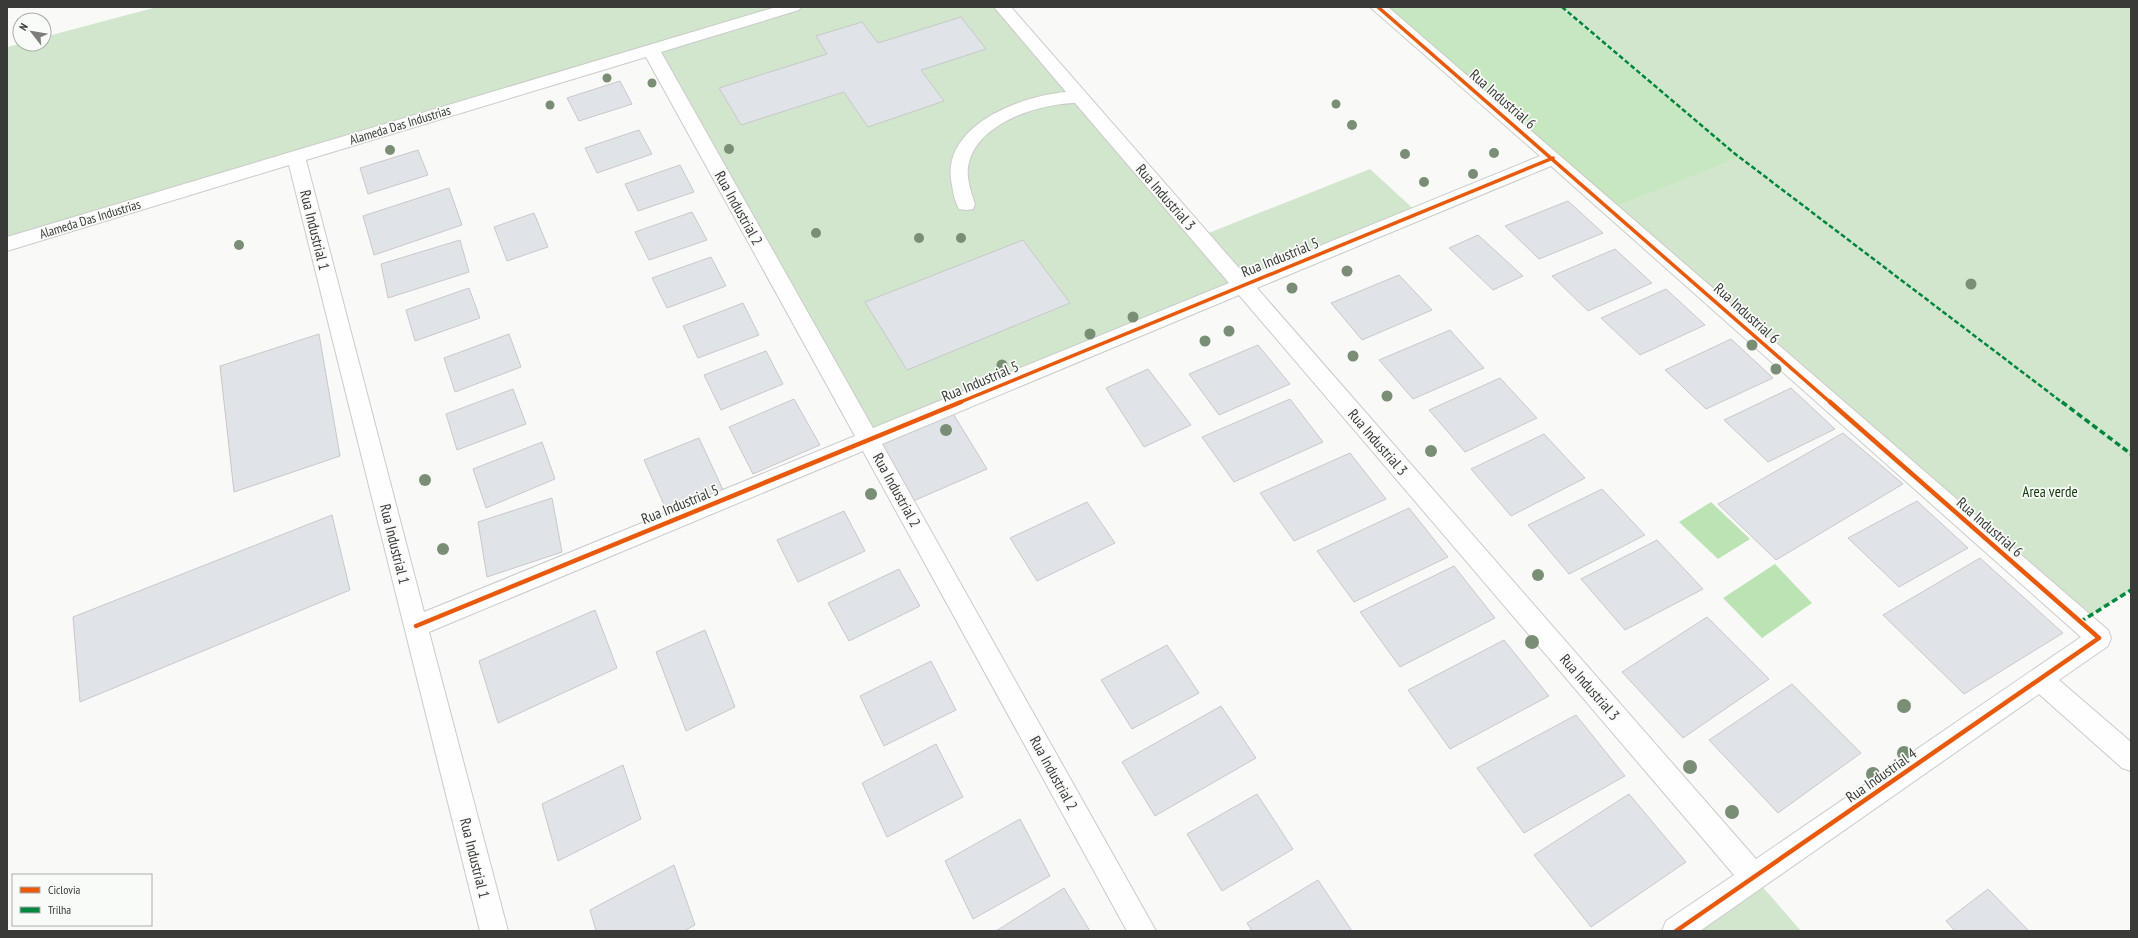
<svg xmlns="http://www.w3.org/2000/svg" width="2138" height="938" font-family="'PT Sans Narrow',sans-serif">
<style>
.green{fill:#d1e6cd}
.forest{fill:#c6e7c0}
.water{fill:#bbe3b3}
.building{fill:#e0e3e8;stroke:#c8c8c8}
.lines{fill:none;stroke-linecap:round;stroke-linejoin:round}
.minor-casing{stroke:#cacbc9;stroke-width:2}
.minor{fill:#fefefe;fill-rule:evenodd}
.quiet-far1{stroke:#00873e;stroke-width:2.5;stroke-dasharray:5 2.5;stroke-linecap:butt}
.quiet{stroke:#00873e;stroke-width:3.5;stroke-dasharray:6 3.5;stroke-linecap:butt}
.cycleway-far1-casing{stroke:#f8fbf7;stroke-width:5.5}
.cycleway-casing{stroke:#f8fbf7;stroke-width:7}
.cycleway-far1{stroke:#e8590c;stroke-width:3.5}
.cycleway{stroke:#e8590c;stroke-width:4.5}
.tree{fill:#798e75}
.labels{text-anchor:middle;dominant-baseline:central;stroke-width:3.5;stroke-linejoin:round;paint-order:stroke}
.far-street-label{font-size:13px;fill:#3a3b39;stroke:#f8fbf7}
.street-label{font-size:15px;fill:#3a3b39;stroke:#f8fbf7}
.park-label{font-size:15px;fill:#103609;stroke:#f8fbf7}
</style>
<rect width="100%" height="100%" fill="#f9faf8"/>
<path class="green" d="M157,7H1002L1201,236L1370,169L1418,213L869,440L651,50L7,244V47L20,44H44V37Z
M1562,7H2131V590L2080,622L1611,209L1739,157Z
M1754,877L1801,931H1676Z"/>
<path class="forest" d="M1378,7H1560L1740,157L1611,209Z"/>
<path class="water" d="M1711,502L1750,539L1718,559L1679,522Z
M1775,564L1812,603L1762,638L1723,598Z"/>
<path class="building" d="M961,17L986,49L921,70L944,101L868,127L844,92L741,125L719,88L827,54L816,36L862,22L878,43Z
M620,81L632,104L579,121L567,98Z
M639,130L652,154L597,173L585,148Z
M418,150L428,175L368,194L360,168Z
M680,165L694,192L638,211L625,184Z
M449,188L462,225L374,255L363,216Z
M1568,201L1603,233L1539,259L1505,226Z
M692,212L707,240L649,260L635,232Z
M534,213L548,247L507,261L494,227Z
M1478,235L1523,276L1493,290L1449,248Z
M460,240L469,272L388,298L381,264Z
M1023,240L1070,303L907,370L865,302Z
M1615,249L1652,283L1588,311L1552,276Z
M711,257L726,286L667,308L652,278Z
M1399,275L1432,310L1362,340L1331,303Z
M469,288L480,318L415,341L406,310Z
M1666,289L1705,325L1640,355L1601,318Z
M743,303L759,335L698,358L683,326Z
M1450,330L1484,368L1413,399L1379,360Z
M319,334L340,456L234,492L220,366Z
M509,334L521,367L455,392L444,358Z
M1731,339L1773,378L1706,409L1665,370Z
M1258,345L1290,384L1219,415L1189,374Z
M766,351L783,384L721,410L704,375Z
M1148,369L1191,425L1144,447L1106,388Z
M1500,378L1537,418L1465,452L1429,410Z
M1791,388L1835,429L1768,462L1724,420Z
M513,389L526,424L457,450L446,414Z
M794,399L820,445L753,474L729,427Z
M1290,399L1323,442L1234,482L1202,437Z
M949,407L987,469L904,505L869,440Z
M1843,433L1903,484L1776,560L1718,504Z
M1544,434L1585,478L1511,516L1471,469Z
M699,438L724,492L669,516L644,460Z
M542,442L555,479L486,508L473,469Z
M1350,453L1386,499L1294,541L1260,493Z
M1602,489L1645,535L1569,574L1528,525Z
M552,498L562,552L487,577L478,522Z
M1917,501L1968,548L1899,587L1848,538Z
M1087,502L1115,543L1037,581L1010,538Z
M1409,508L1448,557L1354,602L1317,551Z
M844,511L865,551L798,582L777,540Z
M332,515L350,590L80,702L73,617Z
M1657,540L1703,589L1625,630L1581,579Z
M1980,558L2063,633L1964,694L1883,615Z
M1454,566L1495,618L1400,667L1360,612Z
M899,569L920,606L849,641L828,603Z
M595,610L617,668L498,723L479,661Z
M1707,617L1769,679L1683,738L1622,672Z
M705,630L735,707L686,731L656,652Z
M1504,640L1549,696L1450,749L1408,690Z
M1167,645L1199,693L1132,729L1101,680Z
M931,661L956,710L884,746L860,696Z
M1792,684L1861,753L1778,813L1709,740Z
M1221,706L1256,758L1155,816L1122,762Z
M1576,715L1625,776L1524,833L1477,768Z
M936,744L963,797L887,837L862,783Z
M623,765L641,819L558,861L542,804Z
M1257,794L1293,849L1222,891L1187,834Z
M1629,794L1686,862L1591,927L1534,855Z
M1020,819L1050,876L973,919L945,861Z
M674,865L695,925L684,931H596L590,910Z
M1318,880L1352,931H1252L1247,923Z
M1064,888L1090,931H996Z
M1988,889L2029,931H1955L1946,921Z"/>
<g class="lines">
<g class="minor-casing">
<path id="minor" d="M776,7H801L799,10L661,52L873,428L1229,283L1075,103C1039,104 980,122 969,162C965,176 971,191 975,204L973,209L966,210L959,209C955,202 953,193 952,185C939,126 1020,96 1066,92L994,7H1011L1246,276L1540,156L1370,7H1388L2108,630L2111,638L2108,646L2059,680L2131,742V771L2122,768L2039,694L1700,931H1662L1666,921L1734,875L1239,295L882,444L1156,931H1127L863,451L429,632L508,931H480L289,165L7,251V237ZM646,57L855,436L424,612L306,160ZM1551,166L2081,637L1756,859L1257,288Z"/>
</g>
<use href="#minor" class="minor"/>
<path class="quiet-far1" d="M1562,7L1734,153L2063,403"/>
<path class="quiet" d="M2062,402L2131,454
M2080,622L2131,590"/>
<g class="cycleway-far1-casing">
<path id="cycleway-far1" d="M1378,7L1831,403
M958,403L1553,158"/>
</g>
<g class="cycleway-casing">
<path id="cycleway" d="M416,626L961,402
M1676,931L2099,638L1830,402"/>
</g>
<use href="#cycleway-far1" class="cycleway-far1"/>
<use href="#cycleway" class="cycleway"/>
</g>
<g class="tree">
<circle cx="607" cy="78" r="4.5"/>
<circle cx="652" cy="83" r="4.5"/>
<circle cx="1336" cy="104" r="4.5"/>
<circle cx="550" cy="105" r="4.5"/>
<circle cx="1352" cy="125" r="5"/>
<circle cx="729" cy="149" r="5"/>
<circle cx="390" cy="150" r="5"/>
<circle cx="1494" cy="153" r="5"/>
<circle cx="1405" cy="154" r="5"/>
<circle cx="1473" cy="174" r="5"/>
<circle cx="1424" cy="182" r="5"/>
<circle cx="816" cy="233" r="5"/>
<circle cx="919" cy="238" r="5"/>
<circle cx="961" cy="238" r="5"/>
<circle cx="239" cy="245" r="5"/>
<circle cx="1347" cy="271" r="5.5"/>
<circle cx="1971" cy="284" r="5.5"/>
<circle cx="1292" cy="288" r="5.5"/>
<circle cx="1133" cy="317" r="5.5"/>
<circle cx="1229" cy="331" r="5.5"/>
<circle cx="1090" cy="334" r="5.5"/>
<circle cx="1205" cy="341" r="5.5"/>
<circle cx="1752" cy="345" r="5.5"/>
<circle cx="1353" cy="356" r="5.5"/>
<circle cx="1002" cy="365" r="5.5"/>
<circle cx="1776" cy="369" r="5.5"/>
<circle cx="1387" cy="396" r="5.5"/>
<circle cx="946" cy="430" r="6"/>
<circle cx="1431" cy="451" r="6"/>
<circle cx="425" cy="480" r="6"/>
<circle cx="871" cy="494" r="6"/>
<circle cx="443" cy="549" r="6"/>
<circle cx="1538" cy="575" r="6"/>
<circle cx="1532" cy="642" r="7"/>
<circle cx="1904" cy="706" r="7"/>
<circle cx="1904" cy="753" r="7"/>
<circle cx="1690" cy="767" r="7"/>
<circle cx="1873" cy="774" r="7"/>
<circle cx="1732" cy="812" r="7"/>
</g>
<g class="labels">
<g class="far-street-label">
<text transform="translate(400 125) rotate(-17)">Alameda Das Industrias</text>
<text transform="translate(90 219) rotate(-17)">Alameda Das Industrias</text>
</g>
<g class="street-label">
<text transform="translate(1503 99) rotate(41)">Rua Industrial 6</text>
<text transform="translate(1166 197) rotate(49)">Rua Industrial 3</text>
<text transform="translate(739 208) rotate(61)">Rua Industrial 2</text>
<text transform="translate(315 230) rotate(76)">Rua Industrial 1</text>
<text transform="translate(1280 257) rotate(-22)">Rua Industrial 5</text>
<text transform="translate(1747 313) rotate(42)">Rua Industrial 6</text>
<text transform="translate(980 381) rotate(-23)">Rua Industrial 5</text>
<text transform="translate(1378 442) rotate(49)">Rua Industrial 3</text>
<text transform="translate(897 490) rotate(61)">Rua Industrial 2</text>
<text transform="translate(680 504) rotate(-22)">Rua Industrial 5</text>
<text transform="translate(1990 527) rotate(41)">Rua Industrial 6</text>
<text transform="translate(395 544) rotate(76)">Rua Industrial 1</text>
<text transform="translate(1590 687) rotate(49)">Rua Industrial 3</text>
<text transform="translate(1054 773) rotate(61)">Rua Industrial 2</text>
<text transform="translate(1881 775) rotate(-35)">Rua Industrial 4</text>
<text transform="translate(475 858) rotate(76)">Rua Industrial 1</text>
</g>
<g class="park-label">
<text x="2050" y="491">Area verde</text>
</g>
</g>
<rect width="2138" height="938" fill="none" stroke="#3a3b39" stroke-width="16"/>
<rect x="12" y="874" width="140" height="52" fill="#f8fbf7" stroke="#acaeab"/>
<rect x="20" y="887" width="20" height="6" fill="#e8590c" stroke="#acaeab"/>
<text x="48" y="894" font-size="12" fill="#3a3b39">Ciclovia</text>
<rect x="20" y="907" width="20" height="6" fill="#00873e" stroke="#acaeab"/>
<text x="48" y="914" font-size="12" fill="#3a3b39">Trilha</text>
<g transform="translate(32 32) rotate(301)"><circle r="19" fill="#f8fbf7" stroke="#acaeab"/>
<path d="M0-3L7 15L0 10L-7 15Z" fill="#7d7e7c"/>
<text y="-6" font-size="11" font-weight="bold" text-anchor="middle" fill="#3a3b39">N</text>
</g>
</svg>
